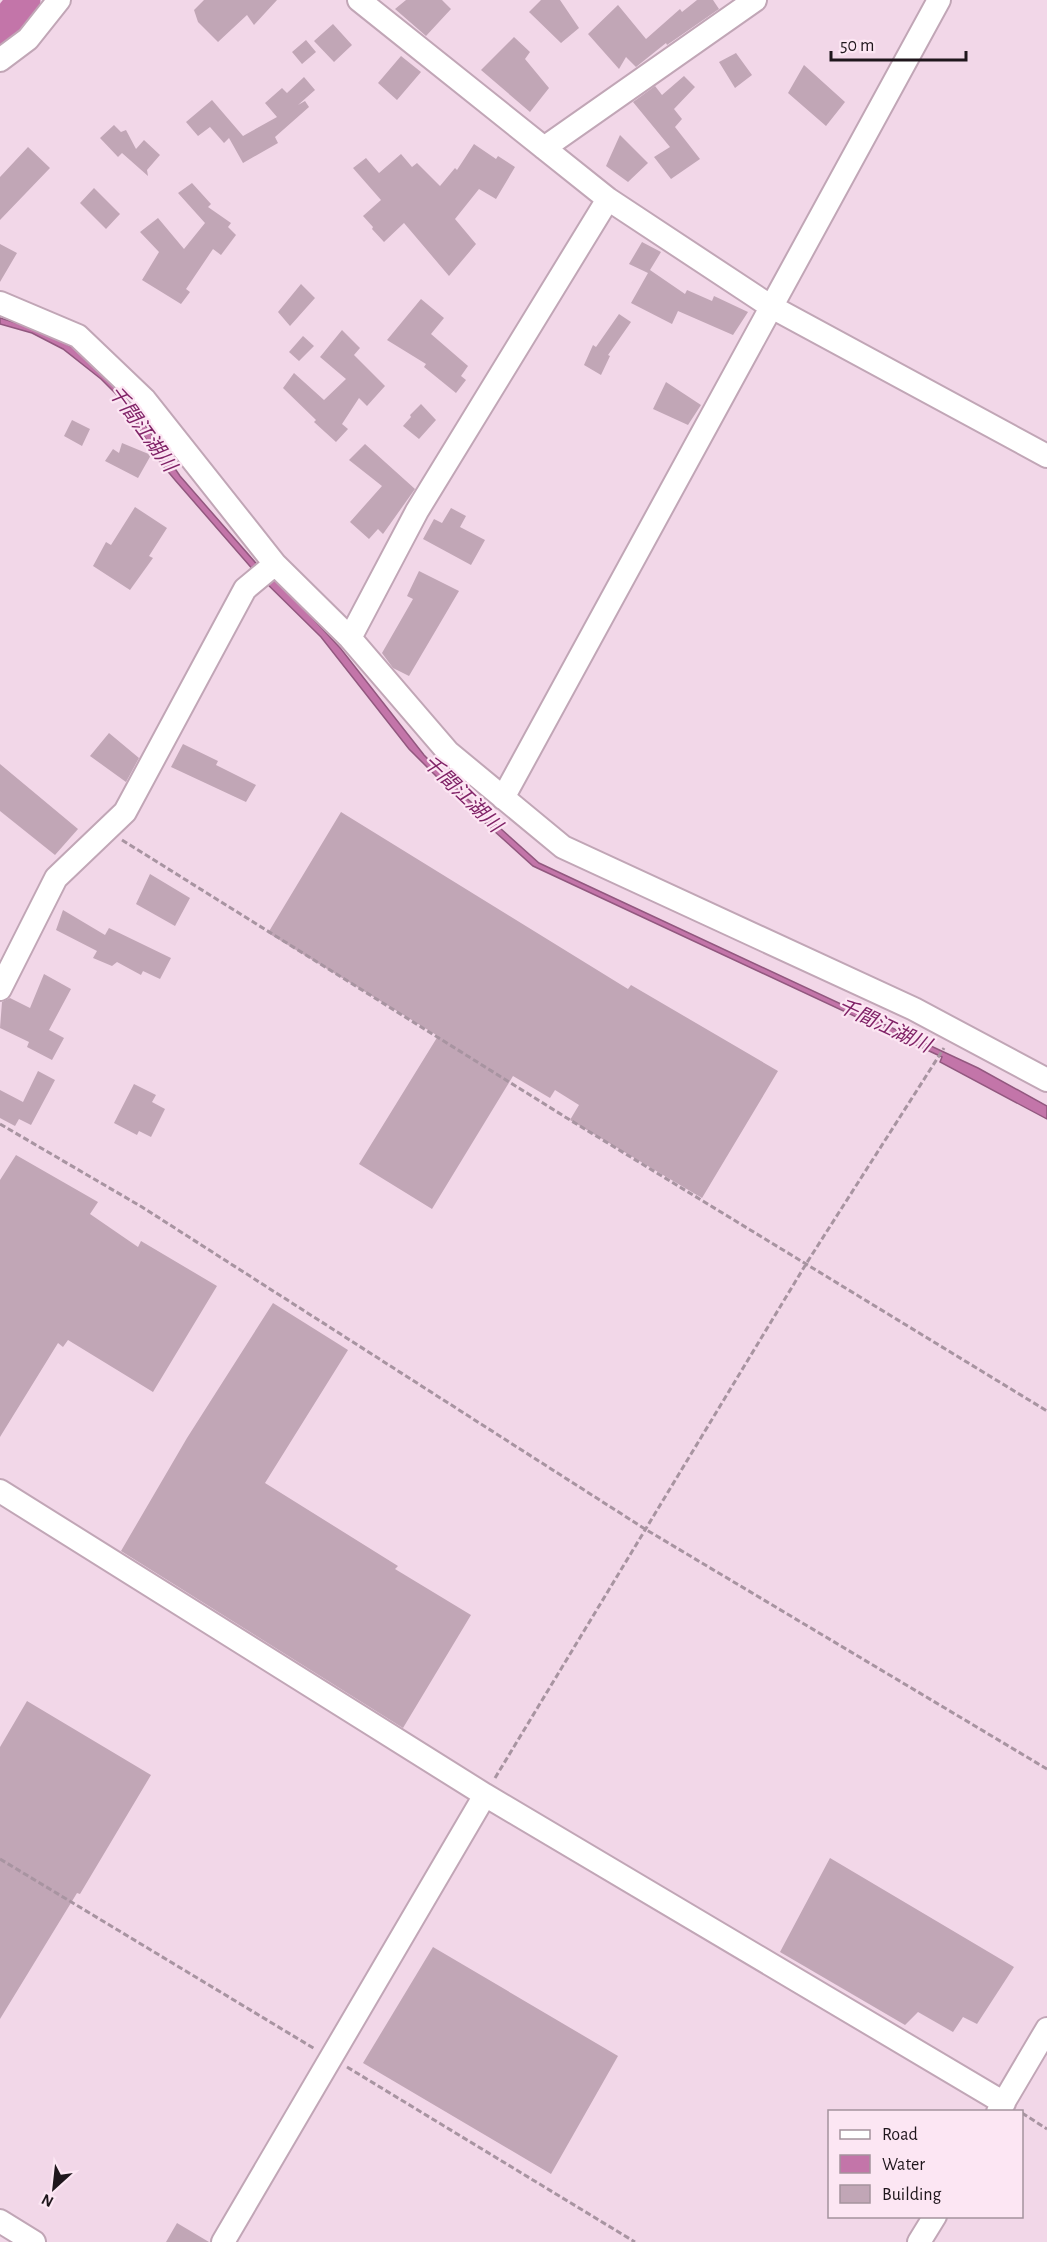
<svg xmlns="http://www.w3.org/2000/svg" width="1047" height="2242" font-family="'Alegreya Sans','Noto Sans JP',sans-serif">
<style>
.water{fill:#c375a9;stroke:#92587f;stroke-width:1.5}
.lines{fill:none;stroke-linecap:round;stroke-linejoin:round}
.river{stroke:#c375a9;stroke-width:33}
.building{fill:#c1a6b6}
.minor-casing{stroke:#c1a6b6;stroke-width:26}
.path{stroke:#a894a1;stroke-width:3;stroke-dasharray:6 3;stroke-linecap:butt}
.minor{stroke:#fff;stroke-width:22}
.labels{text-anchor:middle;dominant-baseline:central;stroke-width:4.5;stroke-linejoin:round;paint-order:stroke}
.water-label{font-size:20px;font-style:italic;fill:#802367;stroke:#fce6f3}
</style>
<rect width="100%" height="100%" fill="#f2d7e8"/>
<path class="water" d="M0,318L43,331L72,347L100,369L125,395L180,476L261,569L279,582L341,649L424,755L461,793L539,863L978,1068L1047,1106V1119L940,1062L942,1057L533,866L464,804L409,749L321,637L255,572L175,480L160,462L122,400L101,379L63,349L32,333L0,324Z"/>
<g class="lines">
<path class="river" d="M0,30L24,0"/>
</g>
<path class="building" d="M204,0H277L254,25L247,15L218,42L198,22L194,10Z
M406,0H442L451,9L426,36L395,9Z
M541,0H560L579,28L561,43L529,12Z
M697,0H713L719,9L667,45L666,43L636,67L626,57L619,69L588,34L618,5L646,39L680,9L682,12Z
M333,24L352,45L334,62L314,41Z
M514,37L530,52L525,59L549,88L530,112L481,70Z
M306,40L316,52L302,64L292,52Z
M736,53L752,75L735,88L719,62Z
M401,56L421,72L397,100L378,83Z
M804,65L845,102L826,126L788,93Z
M684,76L695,87L674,109L682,119L675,127L700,159L671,179L654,157L670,147L633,102L655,86L662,95Z
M304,77L315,90L298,105L305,101L309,107L275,137L278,143L243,163L229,138L224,143L210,127L198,136L186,122L212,100L243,136L277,117L265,103L282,88L287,93Z
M114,125L121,132L126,130L136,149L144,140L160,155L147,170L148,176L122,153L118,157L100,138Z
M620,135L648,163L628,182L606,166Z
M474,144L496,159L498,156L515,167L496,199L479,189L455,219L476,244L449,276L404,223L384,242L372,229L373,227L363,216L381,200L353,168L366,158L379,173L401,154L412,167L417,163L440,186L455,168L457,170Z
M28,147L50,168L0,220V177Z
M192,183L211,204L208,207L231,223L228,227L236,235L221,255L213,249L186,289L190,292L181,304L142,280L159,252L140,232L158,218L184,249L205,223L178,193Z
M94,188L120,214L106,229L80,203Z
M642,242L661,252L650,270L685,294L687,290L712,301L714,296L748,312L733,335L678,311L672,324L631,303L648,273L629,264Z
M0,244L17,253L0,282Z
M301,284L315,298L290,326L278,312Z
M421,299L444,318L431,334L468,366L461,376L466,380L456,393L424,367L426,364L387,340Z
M619,314L631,322L608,355L610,356L601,375L584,365L593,345L596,347Z
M342,330L360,348L354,355L385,386L367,406L359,398L342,424L348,429L336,442L314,422L316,420L283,388L294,373L324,400L346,379L320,357Z
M303,336L314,346L299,361L289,352Z
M666,382L701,405L688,425L653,409Z
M421,404L436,420L419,439L403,426L411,417L410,415Z
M72,420L90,429L82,446L64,436Z
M122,443L151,455L138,478L105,461L113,449L119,453Z
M365,444L415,489L383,534L378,529L369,539L350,522L382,486L349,460Z
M135,507L167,528L149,556L153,558L130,590L93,566L106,542L111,545Z
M451,508L466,516L460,527L485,540L471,565L423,539L434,519L442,523Z
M419,571L459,591L409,676L393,668L382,653L413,599L407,596Z
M109,733L139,758L126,782L90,756Z
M183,744L218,761L216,765L256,785L246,802L171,767Z
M0,764L78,829L55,855L0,811Z
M341,812L628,989L631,985L778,1071L702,1198L570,1120L579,1105L555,1090L550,1098L513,1076L432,1209L359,1164L438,1036L268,933Z
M150,874L190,898L175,926L136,904Z
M63,910L105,935L109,928L171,958L160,979L143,971L141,975L117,962L112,966L93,958L97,951L56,930Z
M44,974L71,989L49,1030L64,1038L52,1060L27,1047L29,1042L0,1028L2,1002L10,998L30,1008Z
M38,1071L55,1080L31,1125L19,1119L15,1126L0,1118V1090L23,1102Z
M134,1084L156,1095L152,1102L165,1109L151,1137L139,1131L137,1135L114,1123Z
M16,1155L98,1202L90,1214L138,1247L141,1241L217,1286L153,1392L68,1340L63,1347L58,1343L0,1437V1180Z
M273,1303L348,1350L265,1483L398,1566L395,1569L471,1615L403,1728L121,1551L187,1438Z
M27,1701L151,1775L80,1894L77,1893L0,2019V1747Z
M830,1858L1014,1967L977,2024L963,2017L953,2032L918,2012L905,2025L780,1952Z
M433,1947L618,2056L551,2174L363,2063Z
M177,2223L209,2242H166Z"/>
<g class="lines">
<g class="minor-casing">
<path id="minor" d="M359,0L608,199L770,306L1047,456
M0,60L28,39L59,0
M544,148L755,0
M0,303L78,336L145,400L275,564L350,638L448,752L563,847L914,1009L1047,1080
M350,638L417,511L608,199
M503,798L939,0
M0,989L56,878L125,812L245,589L275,564
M0,1491L485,1795L1004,2103
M998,2112L1047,2029
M0,2221L34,2242
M223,2242L485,1795
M919,2242L935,2216"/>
</g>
<path class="path" d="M122,840L570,1120L1047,1411
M0,1124L142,1207L645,1529L1047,1769
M495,1778L806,1264L944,1048
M0,1859L315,2049
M347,2067L635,2242
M1022,2113L1047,2129"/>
<use href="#minor" class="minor"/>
</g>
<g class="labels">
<g class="water-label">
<text transform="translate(142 429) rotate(54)">千間江湖川</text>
<text transform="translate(462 794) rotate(44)">千間江湖川</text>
<text transform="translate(884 1026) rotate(25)">千間江湖川</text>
</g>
</g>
<rect x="828" y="2110" width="195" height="108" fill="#fce6f3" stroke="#a4939d" stroke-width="1.5"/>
<rect x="840" y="2130" width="30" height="9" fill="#ffffff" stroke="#a4939d" stroke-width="1.5"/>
<text x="882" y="2140" font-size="18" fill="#1f161c">Road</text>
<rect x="840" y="2155" width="30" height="18" fill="#c375a9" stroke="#a4939d" stroke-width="1.5"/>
<text x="882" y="2170" font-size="18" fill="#1f161c">Water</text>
<rect x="840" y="2185" width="30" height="18" fill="#c1a6b6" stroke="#a4939d" stroke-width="1.5"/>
<text x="882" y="2200" font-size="18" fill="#1f161c">Building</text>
<g transform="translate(54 2188) rotate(207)" stroke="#fce6f3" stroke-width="4.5" paint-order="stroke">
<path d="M0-4.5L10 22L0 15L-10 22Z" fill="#1f161c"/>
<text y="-9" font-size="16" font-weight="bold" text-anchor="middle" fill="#1f161c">N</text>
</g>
<path d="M831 51v9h135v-9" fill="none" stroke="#1f161c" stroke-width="3"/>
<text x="840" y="51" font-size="18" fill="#1f161c" stroke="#fce6f3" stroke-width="4.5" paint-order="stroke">50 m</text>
</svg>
